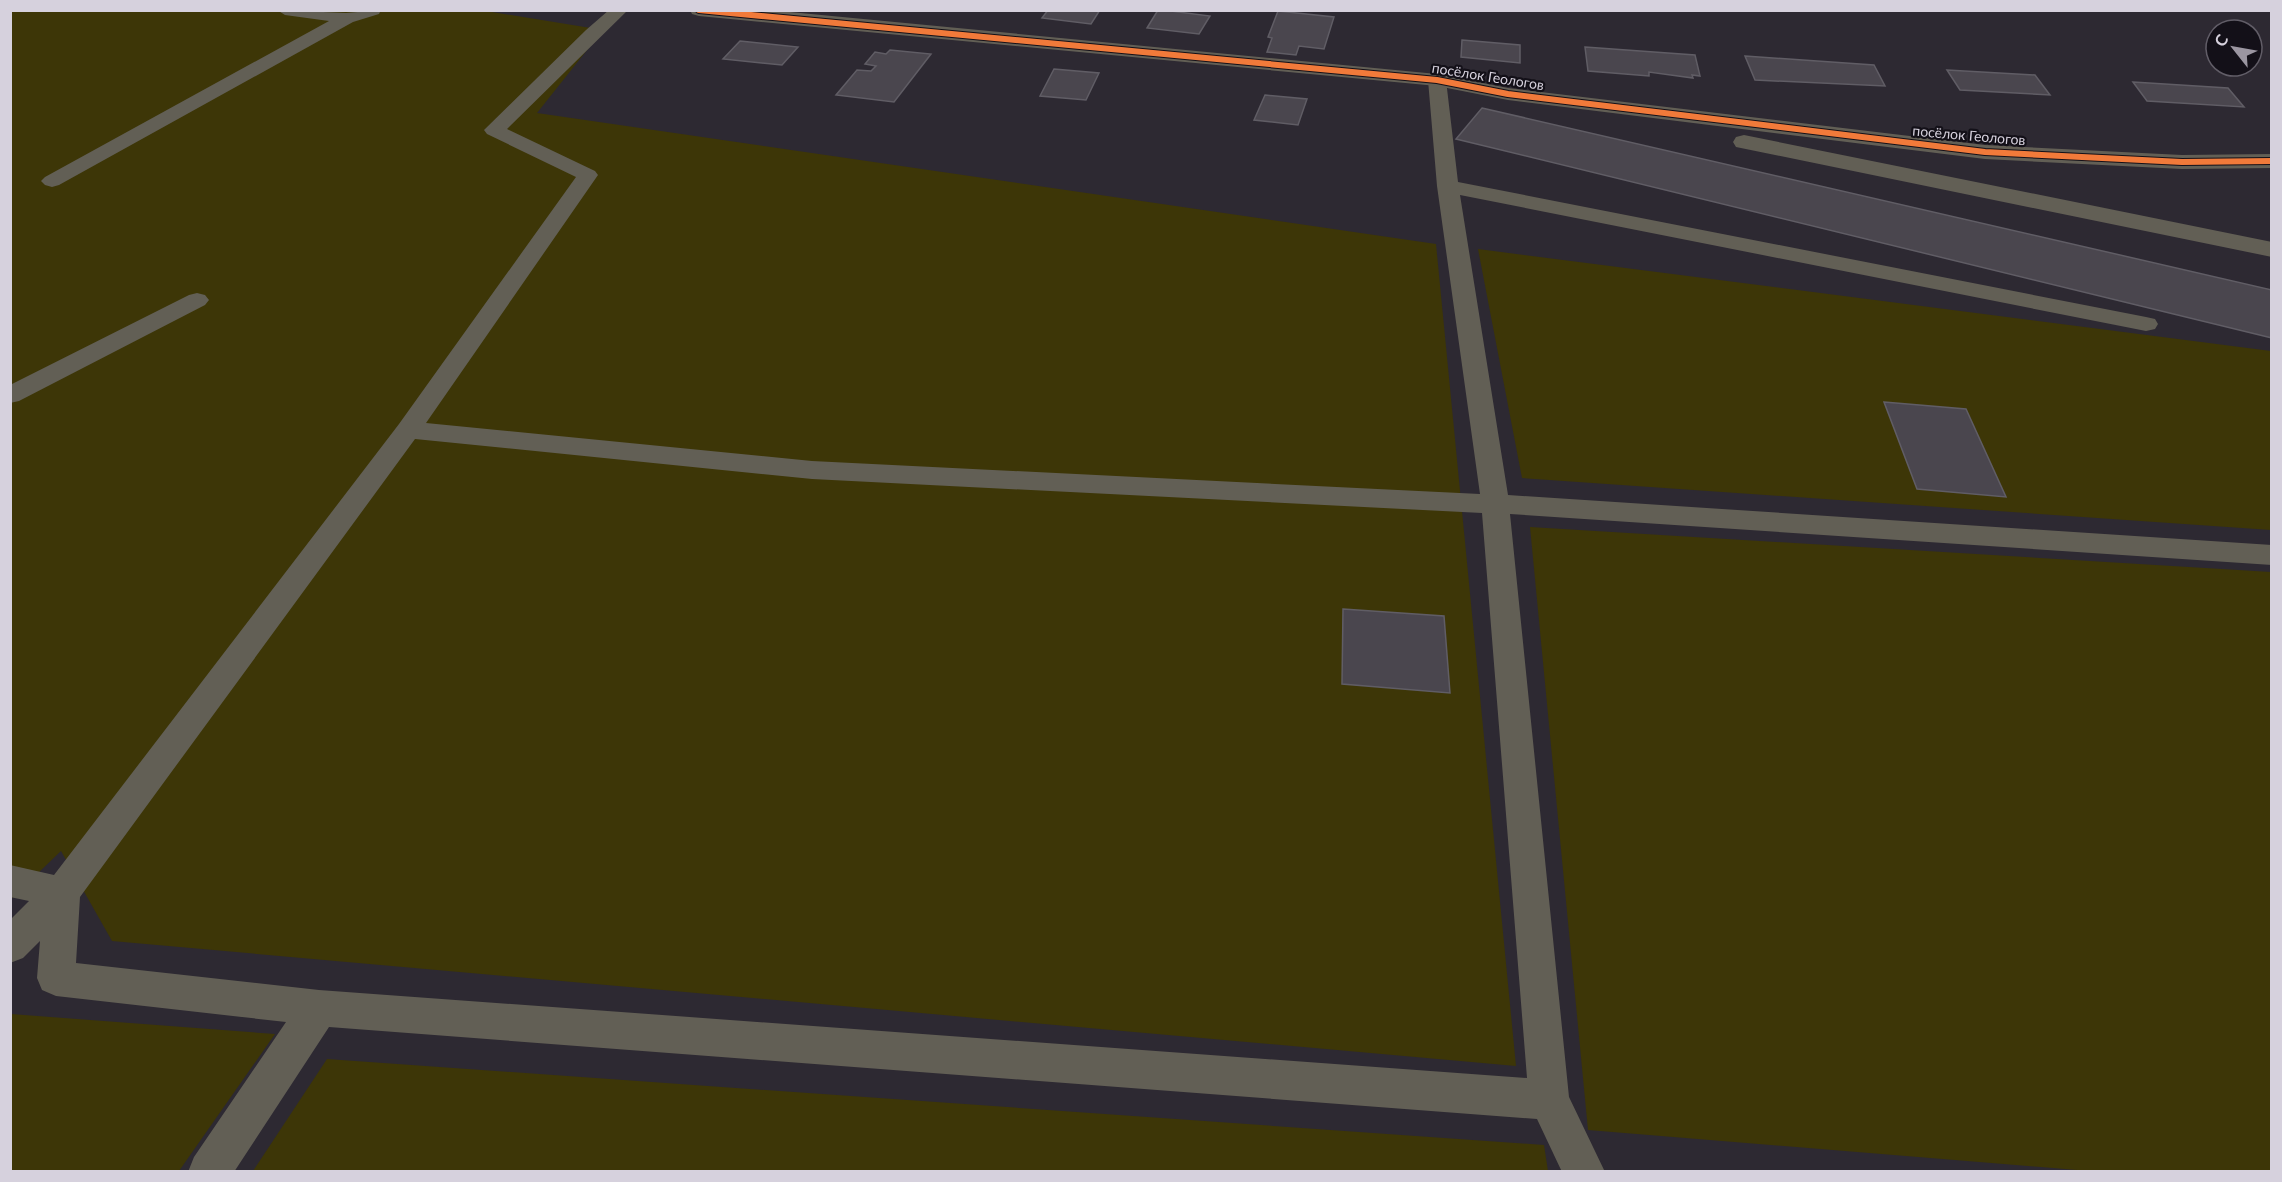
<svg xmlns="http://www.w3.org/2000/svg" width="2282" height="1182" font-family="Lato,sans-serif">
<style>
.green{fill:#3d3607}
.building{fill:#4a464e;stroke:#605d65;stroke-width:1.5}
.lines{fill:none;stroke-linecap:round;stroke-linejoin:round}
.lane{fill:#625f55;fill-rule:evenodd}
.street{fill:#625f55;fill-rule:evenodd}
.cycleway-casing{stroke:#131018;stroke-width:8}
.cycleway{stroke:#f17a3a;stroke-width:6}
.labels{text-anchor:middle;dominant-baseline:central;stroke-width:4.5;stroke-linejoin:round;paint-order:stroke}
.far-street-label{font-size:14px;fill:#d6d1dd;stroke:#131018}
</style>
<rect width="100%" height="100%" fill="#2d2932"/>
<path class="green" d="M11,11H486L603,30L537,113L1436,244L1516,1066L112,941L61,851L11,899Z
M1478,249L2271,351V530L1522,478Z
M1530,527L2271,572V1171H2089L1588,1130Z
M10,1014H11L275,1034L179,1171H11Z
M327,1059L1544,1145L1548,1171H253Z"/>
<path class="building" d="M1048,10H1100L1091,24L1042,18Z
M1158,10H1163L1210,16L1199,34L1147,28Z
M1278,11L1334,17L1324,49L1299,46L1296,55L1267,52L1272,38L1268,37Z
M1462,40L1520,45V63L1461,57Z
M740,41L798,47L782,65L723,59Z
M1585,47L1695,55L1700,76L1692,75L1693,78L1649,72V76L1588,71Z
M890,50L931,54L894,102L836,95L857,70L871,71L876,66L865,64L875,52L886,54Z
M1745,56L1874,65L1885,86L1755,80Z
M1054,69L1099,73L1086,100L1040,96Z
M1947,70L2035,75L2050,95L1960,90Z
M2133,82L2228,88L2244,107L2147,101Z
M1265,95L1307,99L1298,125L1254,120Z
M1482,108L2272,290V338L1456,139Z
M1884,402L1966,409L2006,497L1917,489Z
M1343,609L1444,616L1450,693L1342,684Z"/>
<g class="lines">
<path class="lane" d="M277,10L346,13L381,10L379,14L353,22L59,185L52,187L45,185L41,181L45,177L329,21L285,15Z
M609,10H628L507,129L595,171L598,175L426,423L812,461L1480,494L1437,186L1428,80L1430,76H1444L1446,80L1458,182L2146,317L2155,319L2158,324L2155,329L2146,331L1460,195L1508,495L2272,545V565L1510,514L1569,1097L1605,1172H1562L1537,1119L329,1027L234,1172H188L194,1157L286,1022L56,996L42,990L37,978L40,941L23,958L10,963V920L29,901L10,897V865L54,875L399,424L576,177L487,134L484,130L586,30ZM415,439L812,479L1482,513L1527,1078L319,990L76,963L80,897Z
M197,293L205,295L209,300L205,305L19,401L10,403V385L189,295Z"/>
<path class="street" d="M690,10H769L1437,74L1508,88L1985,145L2182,155L2272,154V168L2182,169L1985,159L1508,100L1437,86L699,16L692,14Z
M1744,135L2272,242V257L1736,147L1733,142L1736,137Z"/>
<g class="cycleway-casing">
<path id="cycleway" d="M699,10L1437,80L1508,94L1985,152L2182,162L2272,161"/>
</g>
<use href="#cycleway" class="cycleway"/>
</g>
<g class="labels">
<g class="far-street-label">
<text transform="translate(1488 76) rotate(9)">посёлок Геологов</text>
<text transform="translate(1969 135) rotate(5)">посёлок Геологов</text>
</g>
</g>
<rect width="2282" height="1182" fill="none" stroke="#d6d1dd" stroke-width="24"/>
<g transform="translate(2234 48) rotate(301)"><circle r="28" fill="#131018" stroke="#615d67" stroke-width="1.5"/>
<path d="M0-4.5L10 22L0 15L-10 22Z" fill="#9b96a1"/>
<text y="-9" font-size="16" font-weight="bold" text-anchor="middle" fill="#d6d1dd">С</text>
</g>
</svg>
